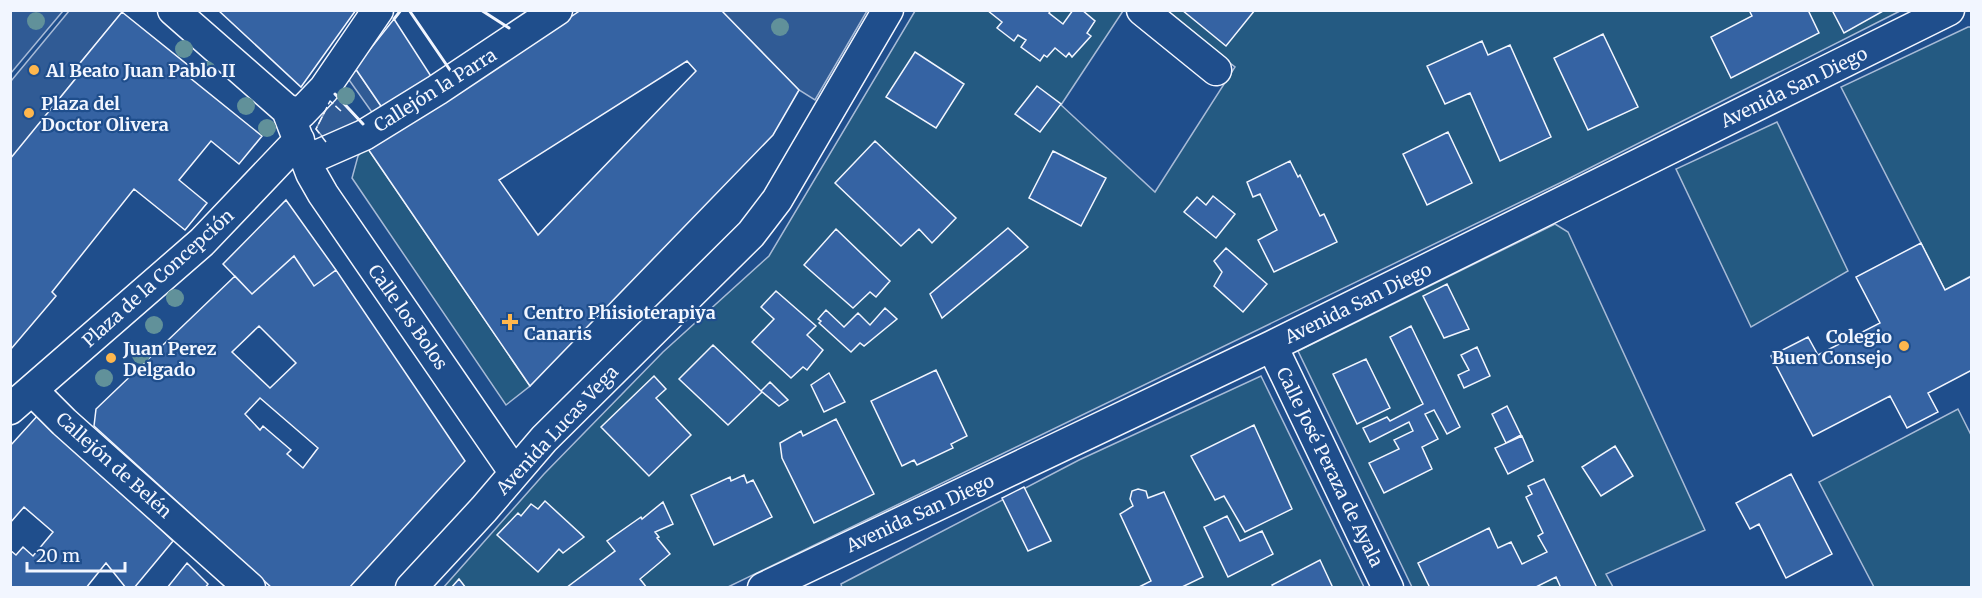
<svg xmlns="http://www.w3.org/2000/svg" width="1982" height="598" font-family="Merriweather,serif">
<style>
.green{fill:#245a82;stroke:#a8bbd7;stroke-width:1.5}
.parking{fill:#305b95;stroke:#a8bbd7;stroke-width:1.5}
.building{fill:#3563a3;stroke:#f2f6ff;stroke-width:1.5;fill-rule:evenodd}
.lines{fill:none;stroke-linecap:round;stroke-linejoin:round}
.street-casing{stroke:#f2f6ff;stroke-width:33}
.street{stroke:#1f4e8c;stroke-width:30}
.fence{stroke:#f2f6ff;stroke-width:1.5;stroke-dasharray:8 3;stroke-linecap:butt}
.wall{stroke:#f2f6ff;stroke-width:3}
.tree{fill:#61919a}
.poi-dot{fill:#ffb74d;stroke:#1f4e8c;stroke-width:2}
.labels{text-anchor:middle;dominant-baseline:central;stroke-width:4.5;stroke-linejoin:round;paint-order:stroke}
.poi-label{font-size:18px;font-weight:bold;fill:#f2f6ff;stroke:#1f4e8c;text-anchor:start}
.street-label{font-size:18px;fill:#f2f6ff;stroke:#1f4e8c}
</style>
<rect width="100%" height="100%" fill="#1f4e8c"/>
<path class="green" d="M915,11H1123L1061,105L1155,192L1235,67L1163,11H1900L1564,181L728,587L443,588L544,474L663,352L769,256Z
M1968,27H1971V276L1945,290L1841,87Z
M1777,122L1848,271L1751,327L1676,169Z
M366,146L530,386L506,405L352,178L358,156Z
M1555,224L1568,232L1705,530L1606,574L1613,587H1412L1298,351Z
M1261,376L1364,587L842,588L841,584L1079,460Z
M1958,409L1971,435V587H1874L1819,482Z"/>
<path class="parking" d="M11,10L63,11L11,73L10,11Z
M69,11H123L77,67L81,72L11,159V81Z
M721,11H867L815,100L799,90Z
M355,68L385,112L376,118L347,77Z
M334,94L364,125L327,142L316,129Z"/>
<path class="building" d="M218,10H356L301,87Z
M581,10H721L799,90L773,135L530,386L366,146L501,64ZM687,61L696,71L538,235L499,180Z
M987,10H1051L1049,13L1063,24L1073,10H1082L1095,21L1087,33L1091,36L1072,57L1069,53L1066,57L1055,48L1047,57L1044,55L1040,61L1021,47L1026,40L1018,35L1014,41L997,28L1002,22Z
M1182,10H1255L1226,46Z
M1749,10H1808L1819,33L1731,78L1711,37L1752,16Z
M1832,10H1885L1844,33Z
M122,12L189,66L184,73L262,136L239,164L211,141L179,180L207,203L185,230L134,189L52,292L56,296L11,349L10,159L81,72L76,68Z
M394,19L436,84L385,112L355,68Z
M1603,34L1638,107L1588,130L1554,58Z
M1482,41L1488,55L1510,45L1551,137L1500,161L1470,93L1445,104L1427,66Z
M915,52L964,84L936,128L886,97Z
M1037,86L1061,104L1040,132L1015,114Z
M1448,132L1472,183L1427,205L1403,154Z
M875,141L956,218L932,243L919,229L901,246L835,183Z
M1053,151L1106,178L1081,226L1029,198Z
M1290,161L1298,177L1300,175L1320,216L1324,214L1337,242L1274,272L1258,240L1277,230L1260,194L1253,197L1247,182Z
M1213,196L1235,214L1216,238L1184,212L1197,197L1206,205Z
M286,200L336,270L314,286L294,256L252,294L223,264Z
M1008,228L1028,247L942,318L930,294Z
M836,229L890,281L876,297L870,292L853,308L804,265Z
M1921,243L1945,290L1972,276V370L1928,393L1938,412L1907,428L1890,396L1813,436L1771,356L1808,337L1818,355L1880,323L1856,277Z
M1226,248L1267,284L1243,312L1214,286L1222,272L1214,261Z
M294,256L314,286L336,270L465,461L349,588H272L94,426L96,409L235,276L252,294ZM259,326L296,363L270,388L232,352ZM260,398L318,448L303,468L287,454L291,450L263,426L260,430L245,414Z
M1447,284L1469,329L1444,338L1423,296Z
M776,291L816,326L807,335L823,350L807,370L803,367L791,378L752,342L774,319L761,307Z
M885,308L897,319L864,346L860,343L851,352L819,323L821,321L818,319L826,310L844,327L858,313L870,325Z
M1411,326L1460,427L1447,434L1434,410L1425,414L1438,439L1422,447L1432,469L1384,493L1369,463L1399,449L1394,440L1413,431L1409,422L1370,442L1363,428L1387,417L1390,421L1423,404L1390,337Z
M713,345L762,392L728,425L679,379Z
M1477,347L1490,376L1464,388L1458,375L1469,370L1461,355Z
M1366,359L1390,408L1357,424L1333,374Z
M936,370L967,436L951,444L953,448L917,465L914,460L902,466L871,401Z
M829,373L845,402L824,412L811,385Z
M654,376L666,389L656,398L691,435L649,476L601,427Z
M770,382L788,400L779,406L761,391Z
M1507,406L1521,435L1506,443L1492,414Z
M39,414L173,541L134,588H126L106,563L86,588H10V550L16,555L23,547L33,556L53,532L24,507L10,523V446Z
M836,419L874,494L814,523L782,458L780,443L801,431L803,436Z
M1254,425L1292,509L1245,532L1224,496L1215,500L1191,456Z
M1522,436L1533,461L1508,474L1495,448Z
M1615,446L1633,476L1601,496L1582,467Z
M1791,474L1832,554L1786,578L1759,524L1750,529L1736,503Z
M744,475L747,483L753,480L772,517L714,545L691,495L730,477L731,481Z
M1544,479L1597,588H1561L1556,577L1534,588H1430L1418,563L1489,528L1498,548L1511,542L1522,564L1547,552L1538,536L1543,533L1526,497L1532,494L1528,486Z
M1024,487L1051,541L1028,551L1002,498Z
M1138,489L1146,491L1148,498L1164,492L1203,577L1180,588H1137L1151,581L1120,514L1133,506L1130,499L1132,491Z
M545,501L584,537L563,553L559,549L538,572L497,535L518,513L521,516L531,504L538,509Z
M663,502L673,524L655,532L659,537L657,538L670,554L640,579L647,588H566L615,551L607,541L641,517L642,519Z
M1227,516L1240,541L1262,531L1273,554L1228,577L1204,527Z
M1320,560L1333,588H1274L1272,585Z
M187,563L208,584L205,588H167Z
M459,579L466,588H451Z"/>
<g class="lines">
<g class="street-casing">
<path id="street" d="M173,10L287,110L311,173L323,194L514,472
M1142,10L1216,70
M287,110L301,113L324,89L378,10
M307,160L364,135L437,90L557,10
M1272,346L1388,588
M32,390L64,422L250,588
M10,409L202,242L299,140
M411,588L484,509L544,439L751,234L777,200L888,10
M763,588L1272,346L1949,10"/>
</g>
<use href="#street" class="street"/>
<path class="fence" d="M326,142L316,129L330,101L341,111"/>
<path class="wall" d="M409,10L450,70
M481,10L509,28
M394,19L401,10
M335,94L363,124"/>
</g>
<g class="tree">
<circle cx="36" cy="21" r="9"/>
<circle cx="780" cy="27" r="9"/>
<circle cx="184" cy="49" r="9"/>
<circle cx="207" cy="70" r="9"/>
<circle cx="346" cy="96" r="9"/>
<circle cx="246" cy="106" r="9"/>
<circle cx="267" cy="128" r="9"/>
<circle cx="175" cy="298" r="9"/>
<circle cx="154" cy="325" r="9"/>
<circle cx="141" cy="355" r="9"/>
<circle cx="104" cy="378" r="9"/>
</g>
<g class="poi-dot">
<circle cx="34" cy="70" r="6"/>
<circle cx="29" cy="113" r="6"/>
<path d="M507 313h6v6h6v6h-6v6h-6v-6h-6v-6h6z"/>
<circle cx="1904" cy="346" r="6"/>
<circle cx="111" cy="358" r="6"/>
</g>
<g class="labels">
<g class="poi-label">
<text x="46" y="70">Al Beato Juan Pablo II</text>
<text x="41" y="103">Plaza del<tspan x="41" dy="21">Doctor Olivera</tspan></text>
<text x="524" y="312">Centro Phisioterapiya<tspan x="524" dy="21">Canaris</tspan></text>
<text x="1892" y="336" text-anchor="end">Colegio<tspan x="1892" dy="21">Buen Consejo</tspan></text>
<text x="123" y="348">Juan Perez<tspan x="123" dy="21">Delgado</tspan></text>
</g>
<g class="street-label">
<text transform="translate(1794 87) rotate(-26)">Avenida San Diego</text>
<text transform="translate(435 90) rotate(-32)">Callejón la Parra</text>
<text transform="translate(158 278) rotate(-42)">Plaza de la Concepción</text>
<text transform="translate(1358 303) rotate(-26)">Avenida San Diego</text>
<text transform="translate(408 317) rotate(55)">Calle los Bolos</text>
<text transform="translate(557 430) rotate(-47)">Avenida Lucas Vega</text>
<text transform="translate(114 465) rotate(42)">Callejón de Belén</text>
<text transform="translate(1330 467) rotate(64)">Calle José Peraza de Ayala</text>
<text transform="translate(920 513) rotate(-25)">Avenida San Diego</text>
</g>
</g>
<rect width="1982" height="598" fill="none" stroke="#f2f6ff" stroke-width="24"/>
<path d="M27 562v9h98v-9" fill="none" stroke="#f2f6ff" stroke-width="3"/>
<text x="36" y="562" font-size="18" fill="#f2f6ff" stroke="#1f4e8c" stroke-width="4.5" paint-order="stroke">20 m</text>
</svg>
